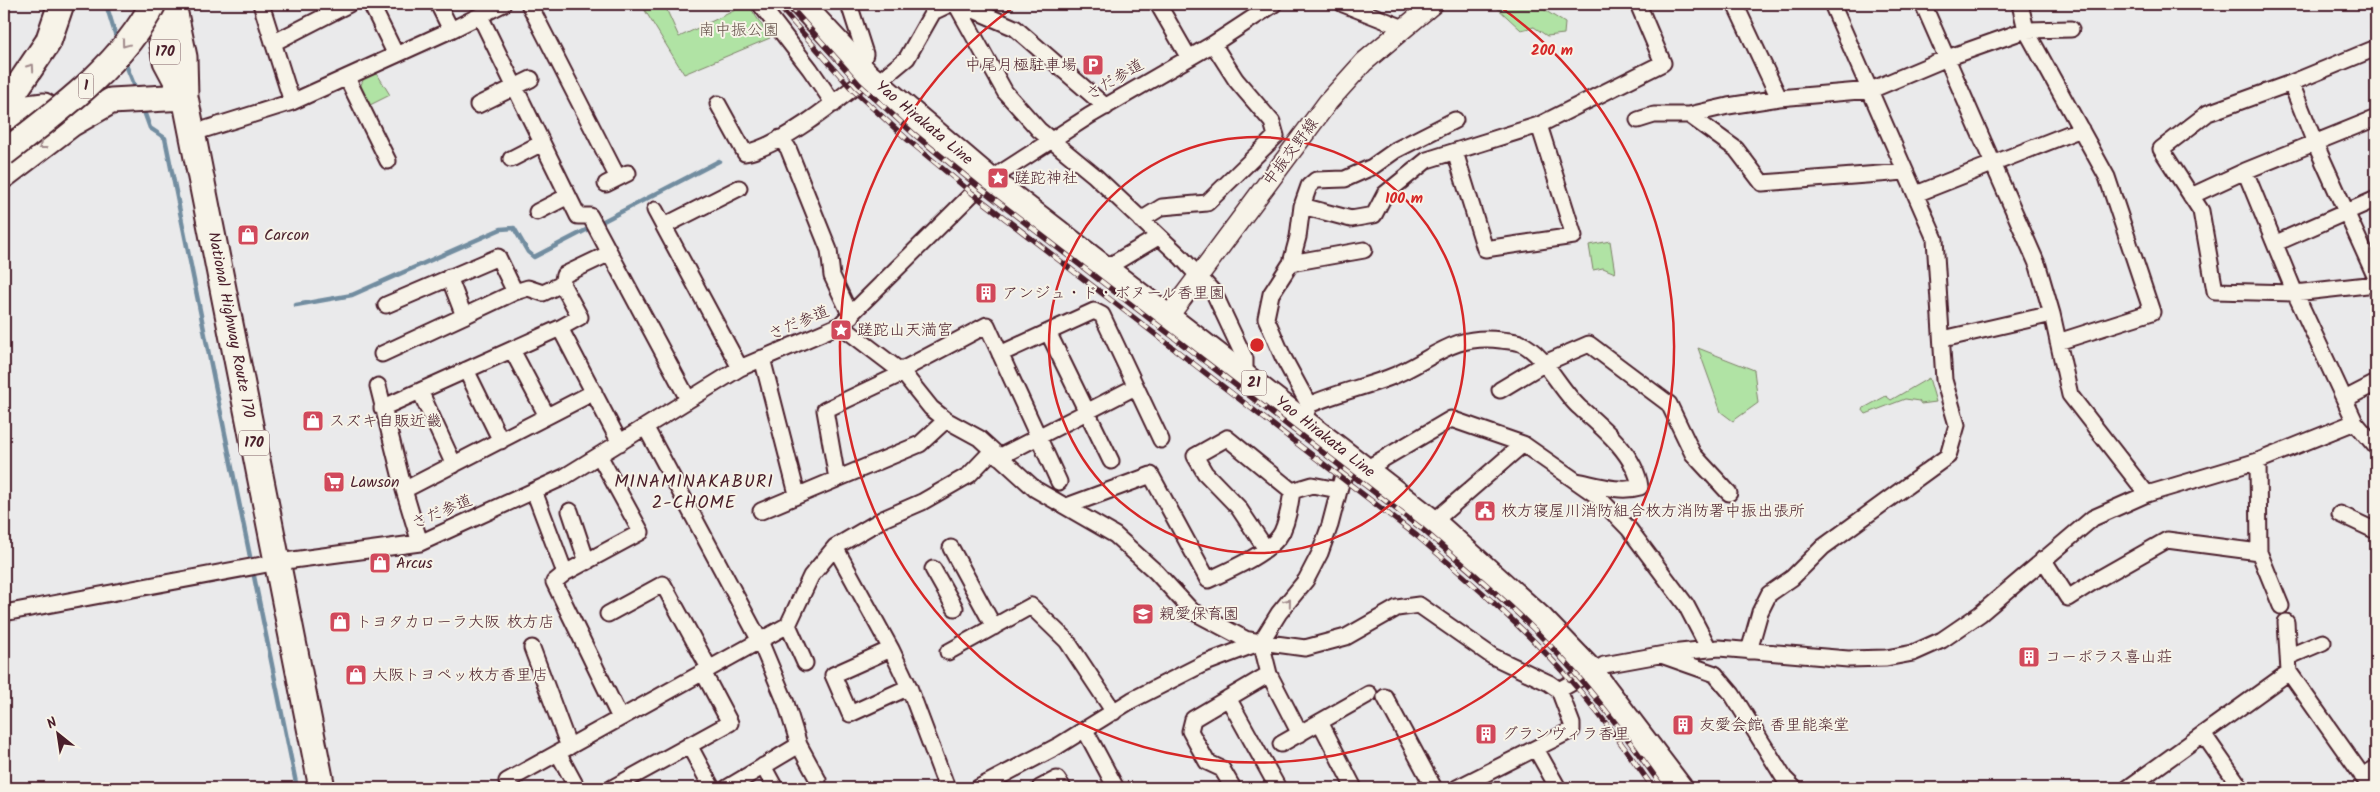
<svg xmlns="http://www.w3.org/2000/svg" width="2380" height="792" font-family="Kalam,'Klee One',sans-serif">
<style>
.green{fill:#b0e3a4;stroke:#7d8168}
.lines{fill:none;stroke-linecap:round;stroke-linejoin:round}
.stream{stroke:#728da0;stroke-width:4.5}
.minor-casing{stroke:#4a1f2b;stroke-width:19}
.tertiary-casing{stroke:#4a1f2b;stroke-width:22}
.primary-casing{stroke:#4a1f2b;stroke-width:28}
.trunk-casing{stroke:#4a1f2b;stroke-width:29}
.minor{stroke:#f7f3e8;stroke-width:15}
.tertiary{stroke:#f7f3e8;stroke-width:19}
.primary{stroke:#f7f3e8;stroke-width:24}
.trunk{stroke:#f7f3e8;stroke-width:25}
.rail-casing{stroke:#4a1f2b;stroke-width:5.5}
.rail{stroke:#f7f3e8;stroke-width:4;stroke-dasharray:11;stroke-linecap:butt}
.trunk-bridge-casing{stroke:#4a1f2b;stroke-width:29;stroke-linecap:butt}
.trunk-bridge{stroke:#f7f3e8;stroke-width:25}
.oneway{stroke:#a0898a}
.ring{fill:none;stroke:#d62828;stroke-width:2.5}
.labels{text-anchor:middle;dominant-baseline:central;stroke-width:4;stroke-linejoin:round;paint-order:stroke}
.shield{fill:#f7f3e8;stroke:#7e5f64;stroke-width:1}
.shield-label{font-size:15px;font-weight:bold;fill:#4a1f2b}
.park-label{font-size:16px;fill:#645049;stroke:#f7f3e8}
.poi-label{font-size:16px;fill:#4a1f2b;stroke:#f7f3e8;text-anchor:start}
.street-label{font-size:16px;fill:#4a1f2b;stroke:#f7f3e8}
.neighbourhood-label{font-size:18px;letter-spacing:1px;fill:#4a1f2b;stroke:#f7f3e8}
.centre{fill:#d62828;stroke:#f7f3e8;stroke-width:2.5}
.ring-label{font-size:15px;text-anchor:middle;font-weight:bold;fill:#d62828;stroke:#f7f3e8;stroke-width:4;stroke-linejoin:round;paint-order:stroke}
</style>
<rect width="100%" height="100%" fill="#eaeaeb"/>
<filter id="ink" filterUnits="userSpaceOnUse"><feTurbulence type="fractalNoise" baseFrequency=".02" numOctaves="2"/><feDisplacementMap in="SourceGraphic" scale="10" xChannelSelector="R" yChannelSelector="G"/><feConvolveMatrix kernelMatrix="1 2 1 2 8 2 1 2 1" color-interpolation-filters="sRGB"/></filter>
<g filter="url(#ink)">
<path class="green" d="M641,4H664L679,37L748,4L770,38L684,74Z
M1493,4H1535L1565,23L1564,34L1547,36L1534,27L1521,30Z
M376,72L390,95L368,106L360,87L364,78Z
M1610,241L1615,273L1603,268L1593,270L1589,245Z
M1698,348L1754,370L1758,403L1733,421L1721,412Z
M1929,378L1936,402L1921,404L1919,401L1905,399L1866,414L1862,409L1886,396L1891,400Z"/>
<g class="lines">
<path class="stream" d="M106,4L118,43
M124,60L137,92
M142,106L150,128L165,138L297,788
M296,305L352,295L501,229L514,228L528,252L534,257L719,161"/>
<g class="minor-casing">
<path id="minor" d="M261,4L292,102
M371,4L396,55
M438,4L451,30
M529,4L618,178
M760,4L810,69L834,104
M849,4L865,54L861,67
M956,4L1005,92L1039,130L1095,176L1181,257L1214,293L1245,359V376
M960,4L1015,28L1106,107
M1158,4L1189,58
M1343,4L1404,28
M1735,4L1779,98
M1923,4L2038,266L2052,314L2070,395L2147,494
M2020,4L2026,30L2107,177L2152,312L2058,342
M480,16L578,216H590L688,399
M273,43L349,4
M2376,48L2291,83L2208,113L2161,149L2201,211L2215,291L2295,293L2376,284
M347,78L388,161
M877,83L907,58L933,12L950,4
M2291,83L2315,143L2376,278
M718,104L745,153C782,146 838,100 868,76
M478,105L531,79
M1689,115L1736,149L1762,183L1905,172
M1638,120L1654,115H1689L1728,106L1779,98L1871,90L1947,58L2026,30L2071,29
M193,133L292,102L451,30L503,4
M780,138L788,148L829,250L832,276L851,316
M1455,152L1485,249L1574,236L1539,125
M511,159L542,143
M2245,171L2295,293L2355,422L2376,447
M606,184L628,173
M1916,194L2081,129
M2191,196L2245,171L2376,118
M1302,206L1351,219L1374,215L1385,194L1427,160L1539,125L1663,63L1638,4
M655,210L740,368
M537,212L568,196
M1141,220L1162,207L1207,203L1276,136L1272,122L1236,80L1213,44
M664,226L739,188
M2276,243L2376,199
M1291,263L1364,250
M1104,269L1158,237
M449,277L464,316L515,292
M562,284L564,275L610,253
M840,325L903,373L931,408L946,420L979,438L1035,489L1115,535L1156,572L1192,611L1245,639L1261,642
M560,328L620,443
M1048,332L1111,461
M1943,339L2052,314
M512,350L547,416
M382,354L464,316
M1000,354L1094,311L1102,315L1161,440
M762,358L797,494
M466,370L501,441
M900,371L987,325L1059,482
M378,386L404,490L420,543
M1500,390L1545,363L1589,344L1669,404L1693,454L1729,493
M420,391L454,465
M2345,399L2376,383
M1309,405L1283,357L1266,318L1271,294L1291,263L1298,237L1302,206L1309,186L1316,180L1345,179L1372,167L1396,150L1455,120
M382,408L560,328L580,317L562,284L543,293L528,288L515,292L498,257L386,305
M1304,420L1309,405C1336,393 1361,388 1388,378C1431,362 1450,333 1501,340C1507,341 1515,341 1520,343C1544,353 1560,390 1579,407C1602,427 1636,455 1640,487C1620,493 1597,485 1577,481
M646,428L760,641L786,703L799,745L818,780
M999,457L1135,387
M2258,461L2259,552L2281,606
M1366,469L1451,419L1523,444L1596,495L1629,529L1686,605L1709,649
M837,479L825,410L903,373
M404,490L594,392
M534,491L565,573L554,582L620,718
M1067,506L1151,475L1208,580C1228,571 1272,552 1282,532C1288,519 1290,505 1292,491
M570,511L587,562
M761,511L920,444L946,420
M2340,514L2376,531
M1433,522L1523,444
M835,547L891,649L909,687L947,788
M951,548L994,627
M1266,549L1238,507L1205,473L1195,456L1227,438L1292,491L1312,485L1338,490
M2043,559L2068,598L2093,582L2167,540L2259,552
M933,569L955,608
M565,573L641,532L600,457
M4,613L278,562L420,543L564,477L740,368L840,325L979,187L1089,116L1213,44L1274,4
M608,614L663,584L709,668
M2286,622L2289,672
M788,625L805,663
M532,648L569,747
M891,649L833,675L850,714L909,687
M1749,651L1760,612L1769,594L1792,578L1823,547L1948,456L1957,425L1944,380L1935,239L1832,4
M948,652L1031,606L1067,641L1114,712
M1664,656L1715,674L1732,694L1784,778L1794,788
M2290,656L2323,642
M1385,697L1434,788
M1228,698L1278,788
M1320,722L1354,788
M1085,730L1116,788
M1300,734L1269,674L1261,642L1279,613L1306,580L1320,553L1330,525L1342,479L1357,462
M2204,735L2241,788
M1281,744L1369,694
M689,745L712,788
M1536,749L1558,788
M558,753L577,788
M763,766L775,788
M2362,776L2376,768
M510,788L507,781L788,625L811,576L835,547L883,519L922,502L969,475L992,451
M612,788L730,723L703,672
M727,788L799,745
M978,788L1058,746L1132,700L1203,664L1261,642L1305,648L1346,637L1397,608L1419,605L1492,656L1549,683L1559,690
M1040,788L1057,779L1063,788
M1233,788L1222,769L1207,762L1190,731L1193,719L1269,674
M1457,788L1572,730V724L1559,690L1604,665L1670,653L1719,648L1848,659L1886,658L1913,653L1942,640L1980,614L2093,518L2147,494L2258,461L2355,422
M2128,788L2289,672L2371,788"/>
</g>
<g class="tertiary-casing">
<path id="tertiary" d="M1168,317L1328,102L1364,62L1433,4"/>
</g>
<g class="primary-casing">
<path id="primary" d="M801,4L868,76L989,179L1433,522L1542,620L1591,671L1680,788"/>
</g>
<g class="trunk-casing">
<path id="trunk" d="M155,4L166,61L182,91
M173,4L184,57L185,97L322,788
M4,107L48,42L61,4
M4,118L20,109L44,106L71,124
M4,175L71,124L111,101L185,97"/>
</g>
<use href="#minor" class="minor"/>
<use href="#tertiary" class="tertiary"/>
<use href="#primary" class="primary"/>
<use href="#trunk" class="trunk"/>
<g class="rail-casing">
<path id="rail" d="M777,4L853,90L908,140L972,193L1417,536C1471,582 1526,629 1572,682C1601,715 1628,752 1653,788
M788,4L859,84L914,134L979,187L1422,529C1477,576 1534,624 1580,679C1610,714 1637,751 1663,788"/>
</g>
<use href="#rail" class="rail"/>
<g class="trunk-bridge-casing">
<path id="trunk-bridge" d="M4,153C57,112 122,65 153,4"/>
</g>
<use href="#trunk-bridge" class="trunk-bridge"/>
</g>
<defs><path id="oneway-chevron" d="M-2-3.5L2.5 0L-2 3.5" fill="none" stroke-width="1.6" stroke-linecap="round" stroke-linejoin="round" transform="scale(1.25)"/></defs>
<g class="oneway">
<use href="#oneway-chevron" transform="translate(125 44) rotate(127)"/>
<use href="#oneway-chevron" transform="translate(31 67) rotate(-55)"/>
<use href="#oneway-chevron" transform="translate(42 146) rotate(143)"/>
<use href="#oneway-chevron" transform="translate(1288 602) rotate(-51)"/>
</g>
</g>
<g class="ring">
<circle cx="1257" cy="345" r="208"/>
<path d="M1499 6A417 417 0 1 1 1015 6"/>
</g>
<defs>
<g id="parking-square" transform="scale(1.125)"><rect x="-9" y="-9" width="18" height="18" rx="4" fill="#d1495b" stroke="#f7f3e8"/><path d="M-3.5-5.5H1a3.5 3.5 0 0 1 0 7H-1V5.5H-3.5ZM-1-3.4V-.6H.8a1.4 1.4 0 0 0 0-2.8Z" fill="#fff"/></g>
<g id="sight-square" transform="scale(1.125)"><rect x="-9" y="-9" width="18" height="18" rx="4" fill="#d1495b" stroke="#f7f3e8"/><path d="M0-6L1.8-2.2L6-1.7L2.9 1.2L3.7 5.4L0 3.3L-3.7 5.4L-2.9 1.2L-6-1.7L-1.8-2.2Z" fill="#fff"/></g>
<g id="shop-square" transform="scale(1.125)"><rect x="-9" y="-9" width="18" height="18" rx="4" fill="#d1495b" stroke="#f7f3e8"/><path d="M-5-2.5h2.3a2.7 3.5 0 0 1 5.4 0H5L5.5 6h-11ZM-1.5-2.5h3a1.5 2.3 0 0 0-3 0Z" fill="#fff"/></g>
<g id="building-square" transform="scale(1.125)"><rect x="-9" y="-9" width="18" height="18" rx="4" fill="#d1495b" stroke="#f7f3e8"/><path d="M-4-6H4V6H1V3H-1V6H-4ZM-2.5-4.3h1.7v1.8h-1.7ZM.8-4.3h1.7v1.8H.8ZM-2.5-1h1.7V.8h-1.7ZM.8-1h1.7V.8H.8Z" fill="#fff"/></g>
<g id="supermarket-square" transform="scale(1.125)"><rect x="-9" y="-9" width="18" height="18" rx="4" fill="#d1495b" stroke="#f7f3e8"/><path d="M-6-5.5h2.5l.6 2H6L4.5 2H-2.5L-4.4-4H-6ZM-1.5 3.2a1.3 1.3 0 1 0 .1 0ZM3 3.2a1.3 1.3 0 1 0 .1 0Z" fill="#fff"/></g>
<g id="civic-square" transform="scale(1.125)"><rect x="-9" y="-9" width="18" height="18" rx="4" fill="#d1495b" stroke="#f7f3e8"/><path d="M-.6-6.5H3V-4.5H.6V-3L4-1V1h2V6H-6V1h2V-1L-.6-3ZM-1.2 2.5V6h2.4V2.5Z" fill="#fff"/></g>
<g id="school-square" transform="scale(1.125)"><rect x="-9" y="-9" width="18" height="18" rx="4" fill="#d1495b" stroke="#f7f3e8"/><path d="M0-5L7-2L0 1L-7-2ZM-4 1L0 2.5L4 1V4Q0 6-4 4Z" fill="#fff"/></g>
</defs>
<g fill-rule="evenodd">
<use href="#parking-square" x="1093" y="65"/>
<use href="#sight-square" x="998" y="178"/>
<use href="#shop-square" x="248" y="235"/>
<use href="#building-square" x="986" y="293"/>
<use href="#sight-square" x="841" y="330"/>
<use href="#shop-square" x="313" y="421"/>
<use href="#supermarket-square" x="334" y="482"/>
<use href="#civic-square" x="1485" y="511"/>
<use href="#shop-square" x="380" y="563"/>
<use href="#school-square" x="1143" y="614"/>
<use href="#shop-square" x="340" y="622"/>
<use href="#building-square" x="2029" y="657"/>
<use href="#shop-square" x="356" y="675"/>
<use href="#building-square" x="1683" y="725"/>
<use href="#building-square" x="1486" y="734"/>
</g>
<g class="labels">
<g class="shield">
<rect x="150" y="39.5" width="30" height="25" rx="4"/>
<rect x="78.5" y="73.5" width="15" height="25" rx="4"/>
<rect x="1241.5" y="370.5" width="25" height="25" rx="4"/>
<rect x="239" y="430.5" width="30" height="25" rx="4"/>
</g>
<g class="shield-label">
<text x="165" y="52">170</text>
<text x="86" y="86">1</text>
<text x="1254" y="383">21</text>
<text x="254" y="443">170</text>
</g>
<g class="park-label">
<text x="739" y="30">南中振公園</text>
</g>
<g class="poi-label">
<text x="1077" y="65" text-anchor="end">中尾月極駐車場</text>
<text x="1014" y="178">蹉跎神社</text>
<text x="264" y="235">Carcon</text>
<text x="1002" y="293">アンジュ・ド・ボヌール香里園</text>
<text x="857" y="330">蹉跎山天満宮</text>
<text x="329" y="421">スズキ自販近畿</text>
<text x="350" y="482">Lawson</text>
<text x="1501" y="511">枚方寝屋川消防組合枚方消防署中振出張所</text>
<text x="396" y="563">Arcus</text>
<text x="1159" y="614">親愛保育園</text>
<text x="356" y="622">トヨタカローラ大阪 枚方店</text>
<text x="2045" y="657">コーポラス喜山荘</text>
<text x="372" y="675">大阪トヨペッ枚方香里店</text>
<text x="1699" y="725">友愛会館 香里能楽堂</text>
<text x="1502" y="734">グランヴィラ香里</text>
</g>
<g class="street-label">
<text transform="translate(1115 80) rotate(-31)">さだ参道</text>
<text transform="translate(924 123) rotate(40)">Yao Hirakata Line</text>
<text transform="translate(1291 152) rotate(-53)">中振交野線</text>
<text transform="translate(799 323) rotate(-23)">さだ参道</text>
<text transform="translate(231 325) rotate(79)">National Highway Route 170</text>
<text transform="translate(1325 437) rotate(38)">Yao Hirakata Line</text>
<text transform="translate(442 512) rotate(-23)">さだ参道</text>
</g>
<g class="neighbourhood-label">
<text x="694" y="482">MINAMINAKABURI<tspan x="694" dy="21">2-CHOME</tspan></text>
</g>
</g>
<circle cx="1257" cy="345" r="8" class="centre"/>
<g class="ring-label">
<text x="1552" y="55">200 m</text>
<text x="1404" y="203">100 m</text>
</g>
<rect width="2380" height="792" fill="none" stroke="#f7f3e8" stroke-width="20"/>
<rect x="10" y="10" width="2360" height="772" fill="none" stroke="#4a1f2b" stroke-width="2" filter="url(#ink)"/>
<g transform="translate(58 734) rotate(330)" stroke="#f7f3e8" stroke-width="4" paint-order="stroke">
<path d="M0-4L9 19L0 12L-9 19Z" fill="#4a1f2b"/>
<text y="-8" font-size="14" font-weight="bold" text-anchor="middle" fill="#4a1f2b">N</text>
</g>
</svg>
